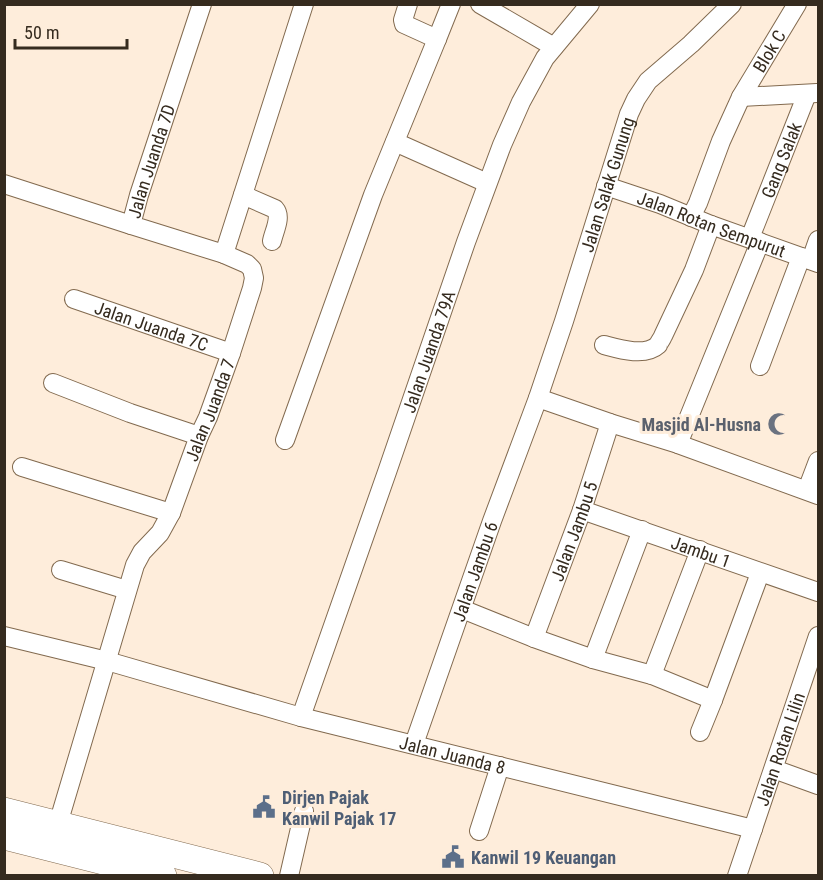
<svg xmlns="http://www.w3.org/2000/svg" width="823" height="880" font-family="'Roboto Condensed',sans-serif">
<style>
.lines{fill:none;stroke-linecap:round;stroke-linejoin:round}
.minor-casing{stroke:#826a4f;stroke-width:20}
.highway-casing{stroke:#826a4f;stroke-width:28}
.minor{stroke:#fff;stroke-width:18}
.highway{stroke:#fff;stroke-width:27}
.labels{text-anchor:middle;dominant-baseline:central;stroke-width:6;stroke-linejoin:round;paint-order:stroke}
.street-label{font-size:18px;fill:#352b1f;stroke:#feeddb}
.worship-label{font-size:18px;font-weight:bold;fill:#5b616d;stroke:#feeddb;text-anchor:end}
.service-label{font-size:18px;font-weight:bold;fill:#4e5e75;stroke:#feeddb;text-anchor:start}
</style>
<rect width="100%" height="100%" fill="#feeddb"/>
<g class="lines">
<g class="minor-casing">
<g id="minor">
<path d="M408,4L403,20L404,24L437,39L451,4"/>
<path d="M480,4L554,47"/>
<path d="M741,97L817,93"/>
<path d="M395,142L487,183"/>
<path d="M4,184L131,225"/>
<path id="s1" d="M606,186L660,204L711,225L818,263"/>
<path d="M243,195L275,209C282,217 274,231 272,241"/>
<path id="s2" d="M691,217L698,203L721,141L741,97L797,4"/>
<path id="s3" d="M750,238L807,94"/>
<path d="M224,254L304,4"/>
<path d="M811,260L818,240"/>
<path id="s4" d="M74,299L231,353"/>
<path d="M604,345C619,349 645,357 658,345C658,344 663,337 663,336L694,270L711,225"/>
<path d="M760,366L801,257"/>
<path d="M53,383L130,413L199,436"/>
<path d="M538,398L610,423L678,444L818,495"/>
<path d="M285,440L373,195L437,39"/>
<path d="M678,444L760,242"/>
<path d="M22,467L171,513"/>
<path d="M807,490L818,461"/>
<path id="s5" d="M582,510L818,592"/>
<path d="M61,570L127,590"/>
<path d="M462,609L534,638L593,659L652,675L713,700"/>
<path id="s6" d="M4,636L107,661L301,717L753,829"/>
<path id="s7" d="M534,638L582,510L610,423"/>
<path d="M593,659L642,530"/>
<path d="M652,675L700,550"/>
<path id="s8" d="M301,717L387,472L466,242L502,145L521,102L545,58L590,4"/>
<path d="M700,732L713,700L760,573"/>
<path id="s9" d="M414,744L492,521L538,398L564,321L629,114L636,99L648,81L691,44L732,4"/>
<path d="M782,772L818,785"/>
<path id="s10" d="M58,824L135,565L142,552L160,533L171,513L199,436L208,417L231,353L252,288L254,278L252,269L247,264L224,254L131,225L139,195L202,4"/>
<path d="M479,831L500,766"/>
<path d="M289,876L304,811"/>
<path id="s11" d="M737,876L818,636"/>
</g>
</g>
<g class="highway-casing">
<path id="highway" d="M4,811L260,876
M4,836L163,876"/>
</g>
<use href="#minor" class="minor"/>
<use href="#highway" class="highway"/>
</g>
<defs>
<g id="mosque-bare" transform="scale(1.8)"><path d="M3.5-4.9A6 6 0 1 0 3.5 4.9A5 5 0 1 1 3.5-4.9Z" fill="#6b7280" stroke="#feeddb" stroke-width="2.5" paint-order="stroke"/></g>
<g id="civic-bare" transform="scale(1.8)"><path d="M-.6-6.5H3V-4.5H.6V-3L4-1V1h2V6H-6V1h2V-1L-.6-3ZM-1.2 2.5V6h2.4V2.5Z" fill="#5c6f8a" stroke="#feeddb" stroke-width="2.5" paint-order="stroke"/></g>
</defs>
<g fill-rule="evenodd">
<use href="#mosque-bare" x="779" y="424"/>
<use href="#civic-bare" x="264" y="807"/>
<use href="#civic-bare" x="453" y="857"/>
</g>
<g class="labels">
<g class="street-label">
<text stroke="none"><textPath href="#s2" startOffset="184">Blok C</textPath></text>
<text stroke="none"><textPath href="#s10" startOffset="789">Jalan Juanda 7D</textPath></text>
<text stroke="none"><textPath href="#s3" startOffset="84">Gang Salak</textPath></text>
<text stroke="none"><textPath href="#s9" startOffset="592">Jalan Salak Gunung</textPath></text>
<text stroke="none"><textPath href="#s1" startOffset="112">Jalan Rotan Sempurut</textPath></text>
<text stroke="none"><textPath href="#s4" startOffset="82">Jalan Juanda 7C</textPath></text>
<text stroke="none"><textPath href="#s8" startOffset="387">Jalan Juanda 79A</textPath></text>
<text stroke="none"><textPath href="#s10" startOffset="444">Jalan Juanda 7</textPath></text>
<text stroke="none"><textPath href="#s7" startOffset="114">Jalan Jambu 5</textPath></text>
<text stroke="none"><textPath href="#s5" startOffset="126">Jambu 1</textPath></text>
<text stroke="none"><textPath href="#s9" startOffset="183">Jalan Jambu 6</textPath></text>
<text stroke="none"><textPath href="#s11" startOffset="134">Jalan Rotan Lilin</textPath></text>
<text stroke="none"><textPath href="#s6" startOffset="464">Jalan Juanda 8</textPath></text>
</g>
<g class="worship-label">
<text x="761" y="424">Masjid Al-Husna</text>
</g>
<g class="service-label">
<text x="282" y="797">Dirjen Pajak<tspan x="282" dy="21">Kanwil Pajak 17</tspan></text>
<text x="471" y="857">Kanwil 19 Keuangan</text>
</g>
</g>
<rect width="823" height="880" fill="none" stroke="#352b1f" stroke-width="12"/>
<path d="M15 39v9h112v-9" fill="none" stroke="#352b1f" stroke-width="3"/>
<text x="24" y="39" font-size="18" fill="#352b1f" stroke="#feeddb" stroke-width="4.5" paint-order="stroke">50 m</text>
</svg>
